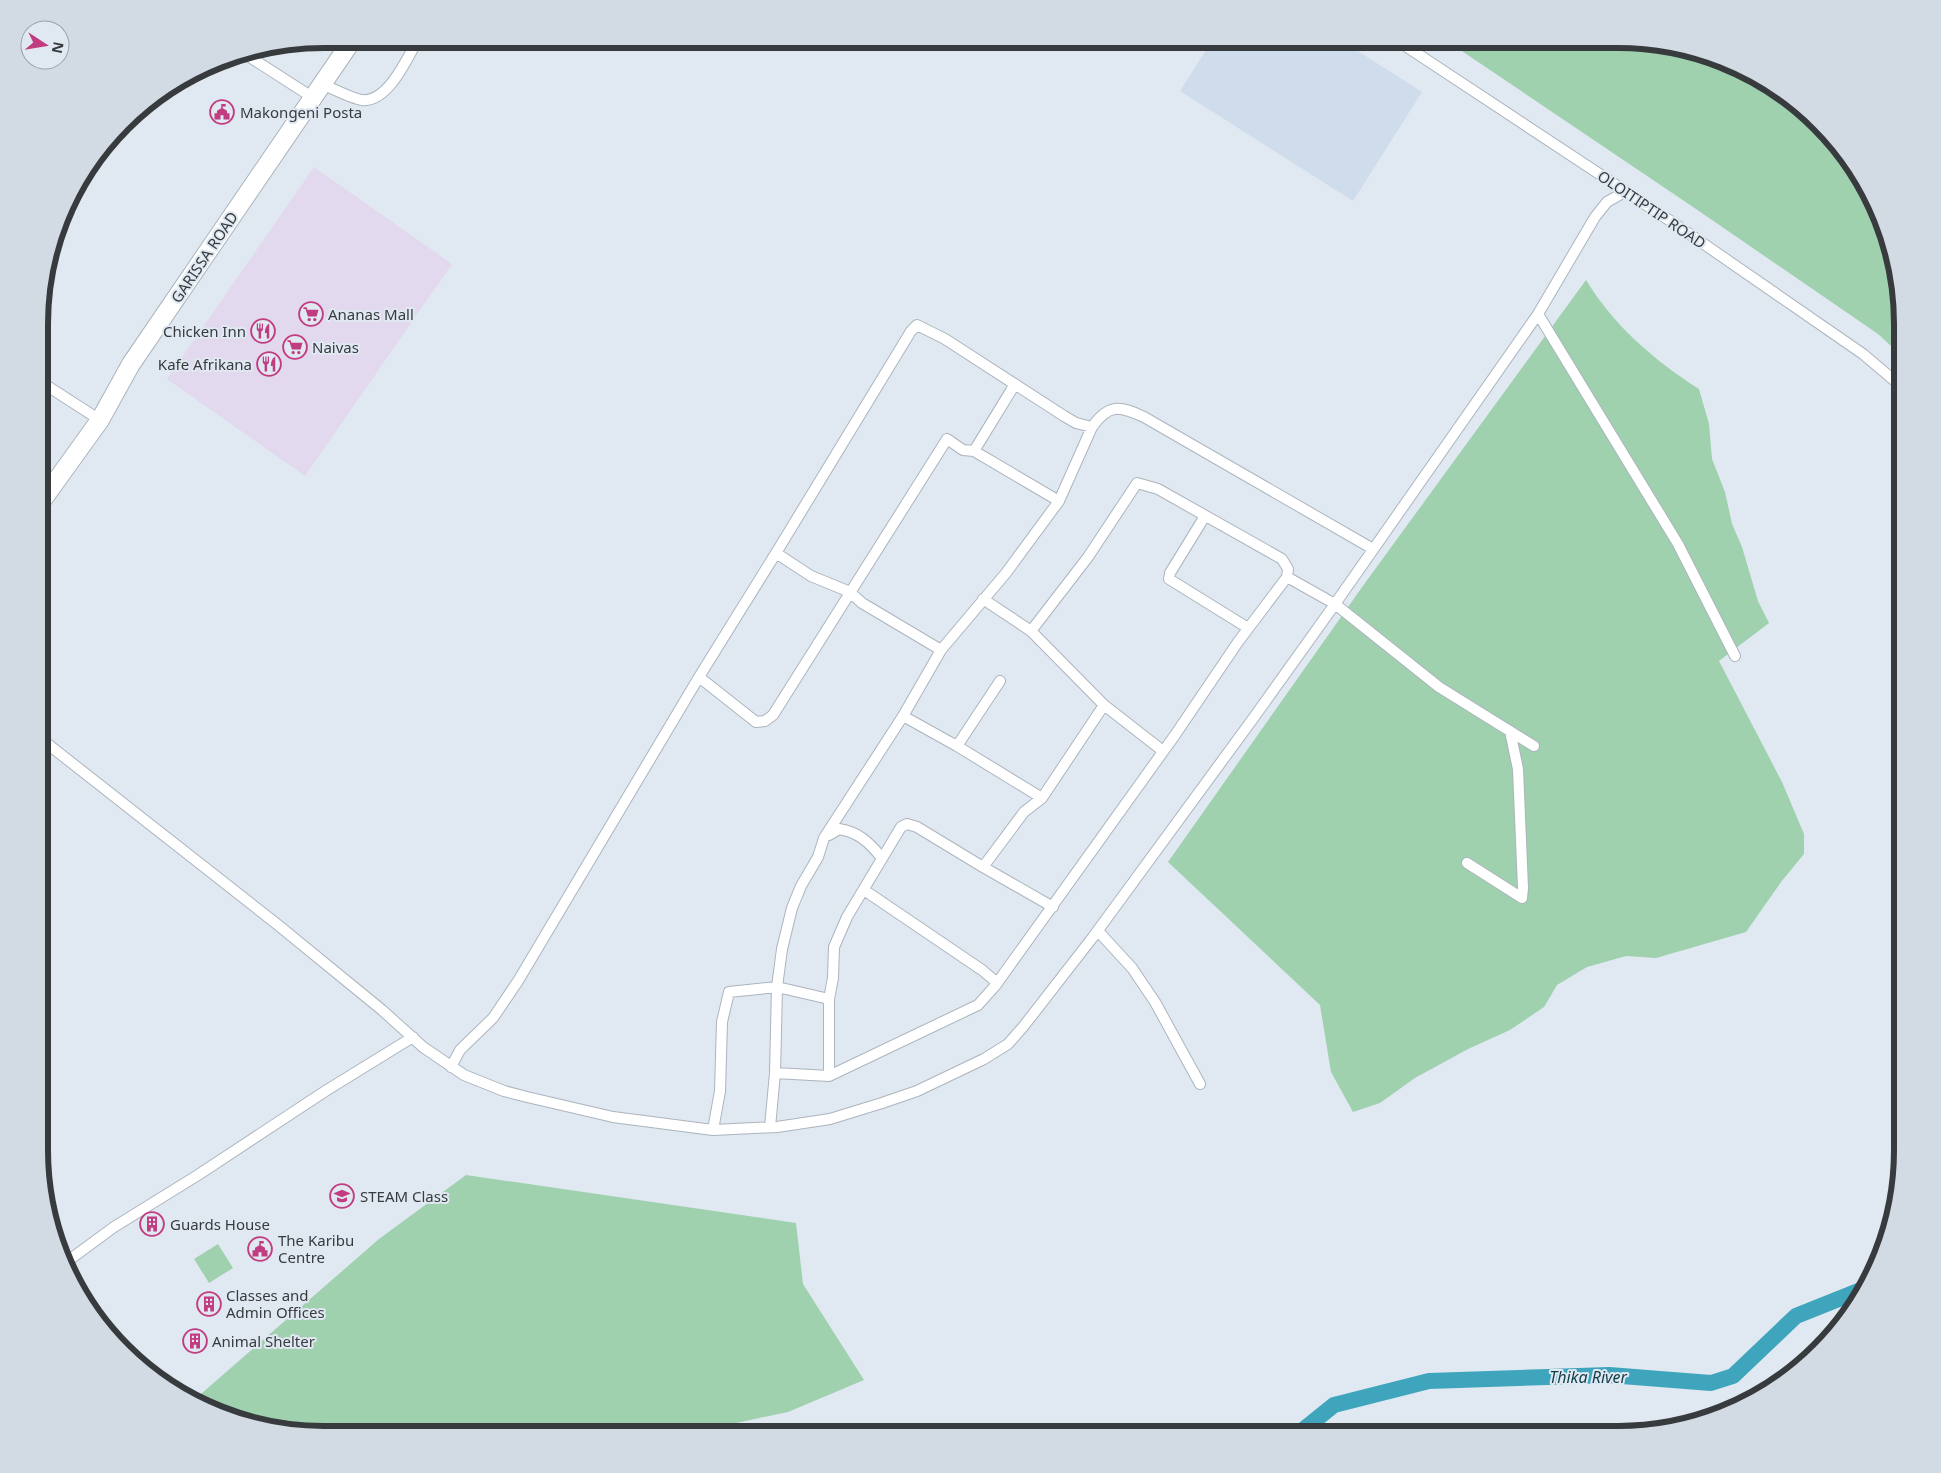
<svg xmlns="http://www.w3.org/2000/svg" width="1941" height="1473" font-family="'Noto Sans',sans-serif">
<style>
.commercial{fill:#e2d9ee}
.built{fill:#cfdceb}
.green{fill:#9fd1af}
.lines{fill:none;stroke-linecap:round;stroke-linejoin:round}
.river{stroke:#3fa5bc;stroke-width:16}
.street-casing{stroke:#acb4bd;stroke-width:12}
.highway-casing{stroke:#acb4bd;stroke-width:20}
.street{stroke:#fff;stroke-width:10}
.highway{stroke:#fff;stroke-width:18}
.labels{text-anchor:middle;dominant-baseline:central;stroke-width:4;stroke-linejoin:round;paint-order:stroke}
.poi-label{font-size:15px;fill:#373b3e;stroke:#e0e8f2;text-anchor:start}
.street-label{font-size:15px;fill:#373b3e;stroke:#e0e8f2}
.water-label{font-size:16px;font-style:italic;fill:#0f3d47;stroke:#e0e8f2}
.rim{fill:none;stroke:#373b3e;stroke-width:6}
</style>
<rect width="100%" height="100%" fill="#e0e8f2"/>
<path class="commercial" d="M314,167L452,264L305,476L167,379Z"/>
<path class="built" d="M1213,39H1339L1422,92L1353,201L1180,91Z"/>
<path class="green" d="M1444,39H1636L1726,60L1805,109L1873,198L1893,250L1902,323V356L1878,334L1696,209Z
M1586,280C1613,325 1655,361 1699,389L1709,424L1712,459L1725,492L1732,524L1742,547L1758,601L1769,623L1719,661L1782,782L1804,834V854L1781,882L1746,932L1656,958L1626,956L1587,967L1557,985L1544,1007L1510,1030L1468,1049L1415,1078L1380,1103L1353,1112L1331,1072L1320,1005L1168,862L1365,583Z
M466,1175L796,1223L803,1284L864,1380L788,1412L727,1425L679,1426L666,1434H305L215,1413L194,1400L379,1239Z
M218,1244L233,1268L209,1283L194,1259Z"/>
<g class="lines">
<path class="river" d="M1298,1434L1334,1405L1429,1381L1609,1375L1711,1383L1733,1376L1796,1316L1861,1290"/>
<g class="street-casing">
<path id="street" d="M1395,39L1675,224L1863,354L1902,387
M242,52L312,97
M322,84C331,88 353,99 362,100C388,103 408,57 418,39
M1538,314L1678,544L1735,656
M41,382L100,420
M974,451L1015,384
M1205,516L1170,573L1169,579L1248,628
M983,599L1031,631
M941,650L862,603L850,592L811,576L776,553L911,331L917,325L945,339L1064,416L1076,423L1092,427
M699,677L756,722L765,721L773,715L947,439L963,450L974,451L1059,501
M903,716L957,746L1042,798
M40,738L278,925L382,1010L423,1047L464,1075L504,1091L527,1097L613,1117L713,1130L777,1127L830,1119L882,1103L917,1091L984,1059L1008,1044L1023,1027L1093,937L1252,720L1335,604L1538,314L1595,217L1607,202L1626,191
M957,746L1000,681
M1163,751L1104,705L1031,631L1088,557L1137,483L1158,489L1282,559L1288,569L1287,577L1335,604L1439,687L1534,746
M829,835L839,829C858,832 869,842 881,857
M1467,863L1522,898L1523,888L1518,769L1510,731
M983,867L1053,907
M1098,931L1132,968L1155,1002L1200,1084
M995,986L1175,735L1238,642L1287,577
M451,1067L460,1050L493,1018L518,981L699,677L776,553
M775,1073L829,1076L978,1005L995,986V981L982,970L864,890
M829,1076V999L833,978L834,947L847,917L901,827L907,824L917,827L983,867L1024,812L1042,798L1104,705
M770,1127L775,1073L777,987L782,949L792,908L801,886L818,857L824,838L903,716L941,650L1006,573L1059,501L1092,427C1109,403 1120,406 1144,417L1373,549
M713,1130L720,1091L722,1022L729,992L777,987L829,999
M65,1263L114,1227L198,1175L327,1090L413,1037"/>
</g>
<g class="highway-casing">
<path id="highway" d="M41,502L100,420L131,364L353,39"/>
</g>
<use href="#street" class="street"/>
<use href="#highway" class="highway"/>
</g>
<defs>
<g id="civic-ring" transform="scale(1.25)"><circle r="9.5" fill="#e0e8f2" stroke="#c13c80" stroke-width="1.5"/><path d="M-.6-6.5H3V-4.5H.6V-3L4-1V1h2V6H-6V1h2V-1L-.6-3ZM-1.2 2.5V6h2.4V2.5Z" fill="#c13c80"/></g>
<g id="supermarket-ring" transform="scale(1.25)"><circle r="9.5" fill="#e0e8f2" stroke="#c13c80" stroke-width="1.5"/><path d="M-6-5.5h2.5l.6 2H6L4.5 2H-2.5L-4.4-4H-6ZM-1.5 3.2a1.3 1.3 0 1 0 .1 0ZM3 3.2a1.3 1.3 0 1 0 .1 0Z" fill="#c13c80"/></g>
<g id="restaurant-ring" transform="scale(1.25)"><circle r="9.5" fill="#e0e8f2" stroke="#c13c80" stroke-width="1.5"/><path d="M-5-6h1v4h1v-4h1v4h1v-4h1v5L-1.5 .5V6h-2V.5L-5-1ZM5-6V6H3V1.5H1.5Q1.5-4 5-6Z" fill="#c13c80"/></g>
<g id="school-ring" transform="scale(1.25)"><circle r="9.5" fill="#e0e8f2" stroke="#c13c80" stroke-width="1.5"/><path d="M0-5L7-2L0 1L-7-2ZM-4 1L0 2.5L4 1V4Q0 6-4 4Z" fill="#c13c80"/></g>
<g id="building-ring" transform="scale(1.25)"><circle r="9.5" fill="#e0e8f2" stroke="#c13c80" stroke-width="1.5"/><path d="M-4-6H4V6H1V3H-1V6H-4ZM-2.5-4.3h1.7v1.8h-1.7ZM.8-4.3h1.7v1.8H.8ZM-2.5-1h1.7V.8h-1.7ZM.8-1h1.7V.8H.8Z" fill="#c13c80"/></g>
</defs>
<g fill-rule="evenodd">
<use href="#civic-ring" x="222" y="112"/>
<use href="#supermarket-ring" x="311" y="314"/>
<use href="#restaurant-ring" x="263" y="331"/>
<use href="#supermarket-ring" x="295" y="347"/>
<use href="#restaurant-ring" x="269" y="364"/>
<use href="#school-ring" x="342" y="1196"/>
<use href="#building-ring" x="152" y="1224"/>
<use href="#civic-ring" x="260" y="1249"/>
<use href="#building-ring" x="209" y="1304"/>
<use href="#building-ring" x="195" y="1341"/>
</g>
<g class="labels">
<g class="poi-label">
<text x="240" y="112">Makongeni Posta</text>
<text x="328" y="314">Ananas Mall</text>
<text x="246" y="331" text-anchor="end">Chicken Inn</text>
<text x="312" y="347">Naivas</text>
<text x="252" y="364" text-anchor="end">Kafe Afrikana</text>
<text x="360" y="1196">STEAM Class</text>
<text x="170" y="1224">Guards House</text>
<text x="278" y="1240">The Karibu<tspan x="278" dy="17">Centre</tspan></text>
<text x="226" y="1295">Classes and<tspan x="226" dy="17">Admin Offices</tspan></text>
<text x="212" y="1341">Animal Shelter</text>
</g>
<g class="street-label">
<text transform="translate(1652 209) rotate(34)">OLOITIPTIP ROAD</text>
<text transform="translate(204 257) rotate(-56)">GARISSA ROAD</text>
</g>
<g class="water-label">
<text x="1588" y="1377">Thika River</text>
</g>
</g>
<path d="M0 0H1941V1473H0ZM324 48H1618A276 276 0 0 1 1894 324V1150A276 276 0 0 1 1618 1426H324A276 276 0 0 1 48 1150V324A276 276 0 0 1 324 48Z" fill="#d2dae4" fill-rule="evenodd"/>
<path class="rim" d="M324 48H1618A276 276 0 0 1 1894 324V1150A276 276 0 0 1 1618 1426H324A276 276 0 0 1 48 1150V324A276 276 0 0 1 324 48Z"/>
<g transform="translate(45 45) rotate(102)"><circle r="24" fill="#e0e8f2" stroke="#9ca3aa"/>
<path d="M0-4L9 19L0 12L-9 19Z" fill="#c13c80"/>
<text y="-8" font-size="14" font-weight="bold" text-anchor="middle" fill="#373b3e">N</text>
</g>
</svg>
